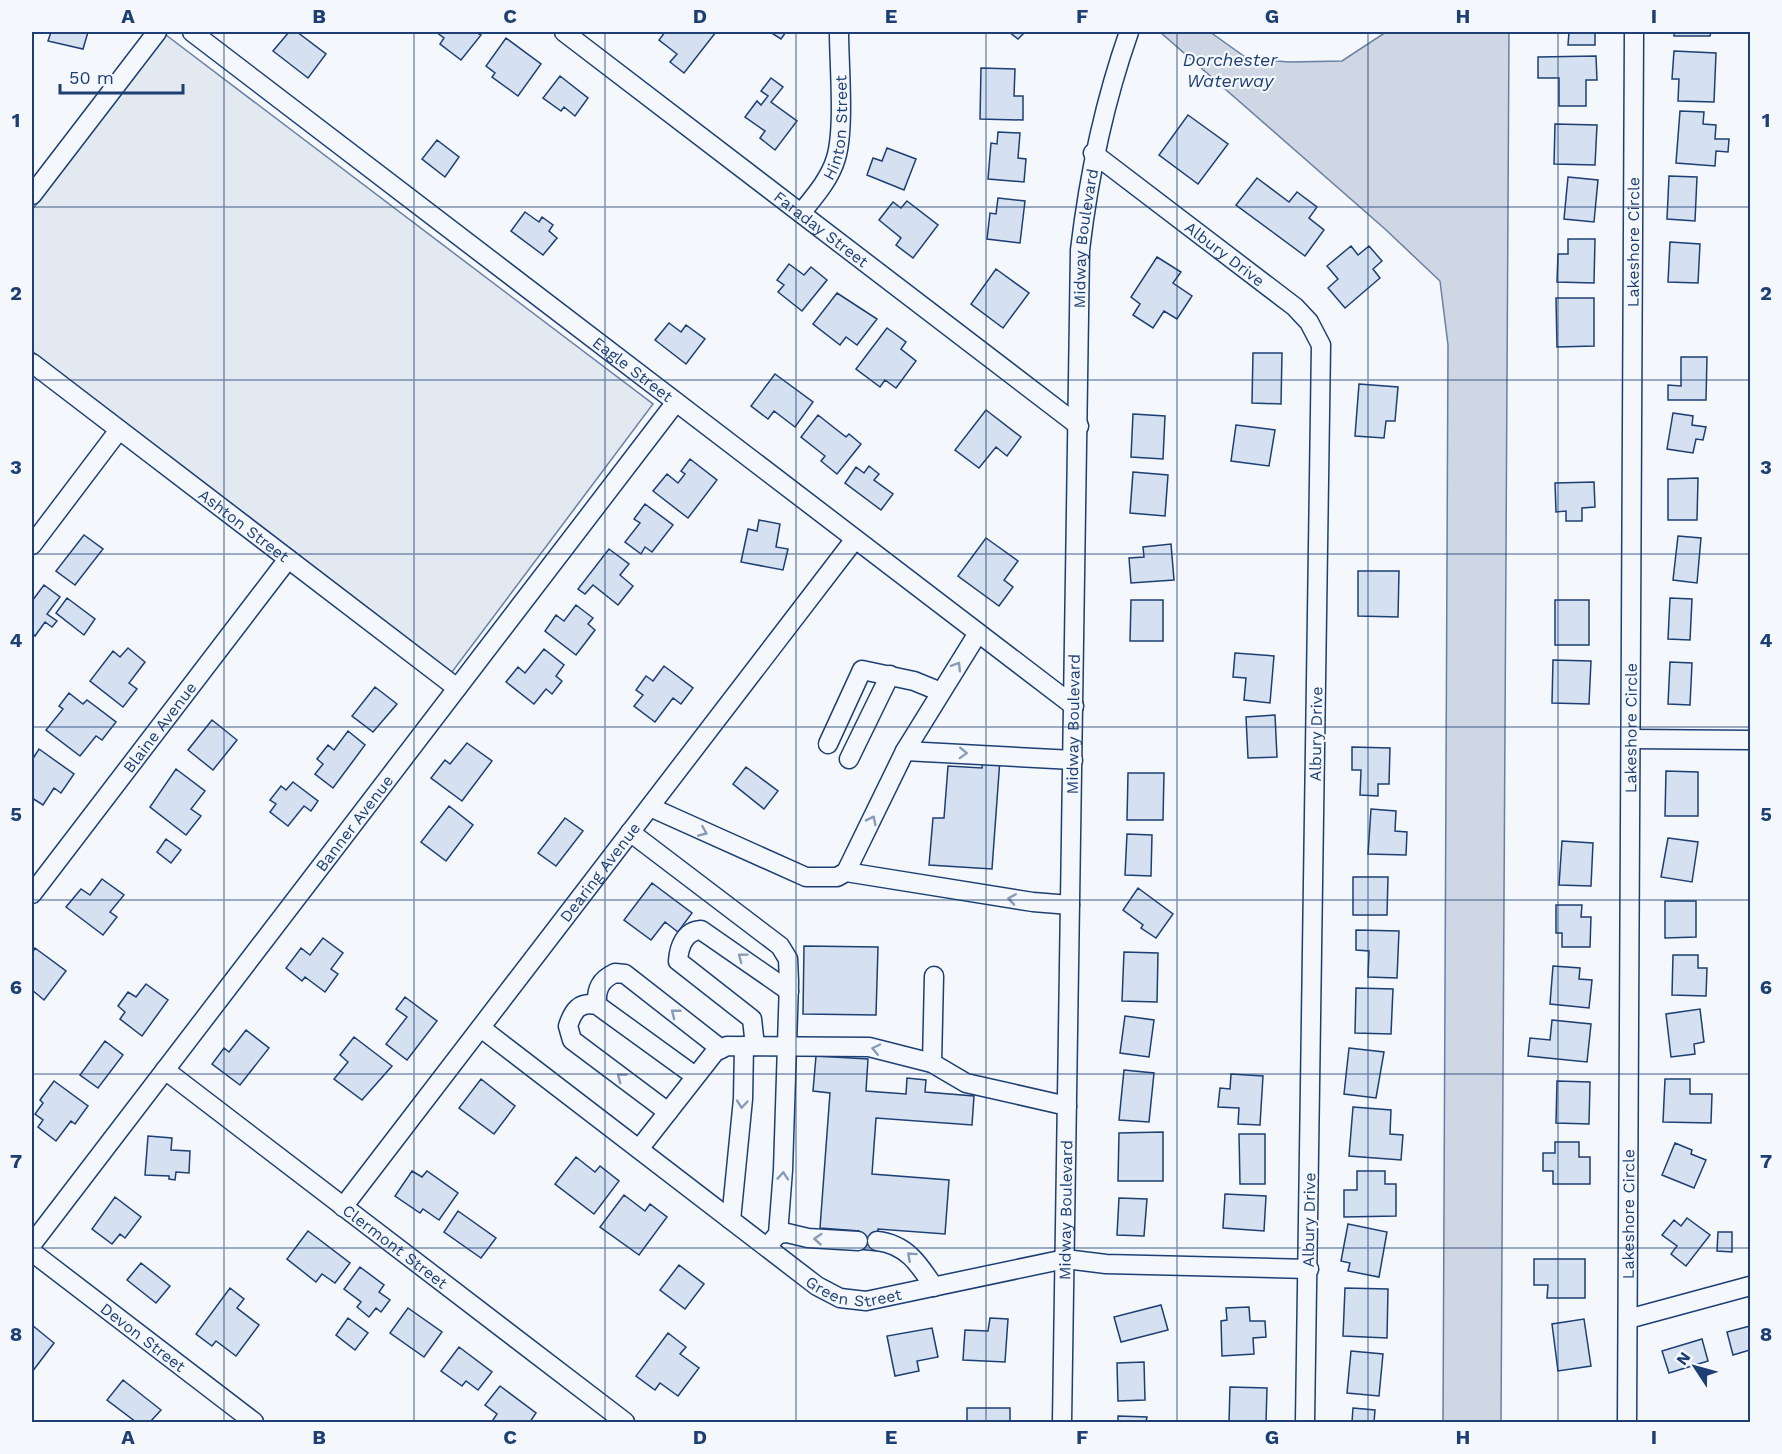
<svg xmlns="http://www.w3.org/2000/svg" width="1782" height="1454" font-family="'Work Sans',sans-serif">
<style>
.green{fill:#e3e9f0;stroke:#687fa3;stroke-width:1.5}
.water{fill:#cfd7e4;stroke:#687fa3;stroke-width:1.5}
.building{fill:#d5e0f0;stroke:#1d3f73;stroke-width:1.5}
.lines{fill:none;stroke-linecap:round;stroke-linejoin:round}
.minor-casing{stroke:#1d3f73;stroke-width:21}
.minor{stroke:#f4f7fb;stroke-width:18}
.oneway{stroke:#889bb7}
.grid{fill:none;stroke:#1d3f73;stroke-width:1.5;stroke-opacity:0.55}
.labels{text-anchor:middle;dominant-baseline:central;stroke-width:4.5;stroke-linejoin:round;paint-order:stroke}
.street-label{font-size:16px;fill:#1d3f73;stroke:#f4f7fb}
.water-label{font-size:18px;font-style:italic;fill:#1d3f73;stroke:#f4f7fb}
.neatline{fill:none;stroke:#1d3f73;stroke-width:2}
.grid-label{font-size:20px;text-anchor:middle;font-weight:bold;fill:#1d3f73}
</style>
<rect width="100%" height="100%" fill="#f4f7fb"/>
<path class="green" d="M166,35L653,404L452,672L32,351V210Z"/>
<path class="water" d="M1160,32H1210L1248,59L1289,62L1342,61L1386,32H1509L1501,1422H1443L1448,345L1440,281L1385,229Z"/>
<path class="building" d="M51,32H88L83,49L48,41Z
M289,32H297L326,54L308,78L273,51Z
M436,32H476L481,35L461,60L440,44L444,38Z
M665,32H716L684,73L670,62L677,54L659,40Z
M770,32H786L781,39Z
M1009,32H1025L1018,39Z
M1569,32H1595V45H1568Z
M1674,32H1711L1710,36H1674Z
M506,38L541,64L518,96L492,77L495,73L486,66Z
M1674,51L1716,53L1714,102L1678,101L1679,79H1672Z
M1596,56L1597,80H1586V106H1559V78H1538V57Z
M981,68L1015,69L1014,96H1023V120L980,119Z
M560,76L588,98L575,116L564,107L561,111L543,98Z
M771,78L783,87L771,102L797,121L775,150L760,138L765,131L745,117L757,101L761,105L768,96L761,91Z
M1680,111L1704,112L1703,124L1716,125L1715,139H1729L1728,152L1716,151L1715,166L1676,163Z
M1188,115L1228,144L1198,184L1159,155Z
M1555,124L1597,125L1595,165L1554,164Z
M998,132L1020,133L1018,158L1026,159L1024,182L988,179L991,143L997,144Z
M437,140L459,157L445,177L422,159Z
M887,148L916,159L904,190L867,175L873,158L882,161Z
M1669,176L1697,177L1695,221L1667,219Z
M1568,177L1598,180L1594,222L1564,219Z
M1257,178L1289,202L1297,192L1317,207L1309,218L1324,230L1305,256L1236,205Z
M998,198L1025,201L1020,243L987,239L990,213L996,214Z
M907,201L938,225L913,258L896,245L901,238L879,220L893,202L901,208Z
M525,212L539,222L542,217L553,225L549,231L557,238L543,255L511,231Z
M1568,239H1595L1594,283L1557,282L1558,254H1568Z
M1670,242L1700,244L1698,283L1668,282Z
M1351,246L1358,255L1369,246L1382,261L1373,269L1380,278L1345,308L1328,288L1338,279L1327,266Z
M1157,257L1181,272L1173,283L1192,296L1177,319L1164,311L1153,328L1133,315L1140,304L1131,297Z
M789,264L804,275L811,267L827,280L802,311L778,292L784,285L777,280Z
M996,269L1029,293L1003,328L971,304Z
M837,293L877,319L857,345L846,337L840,345L813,324Z
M1556,298H1594V346L1557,347Z
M669,323L681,332L686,325L705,339L686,364L655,340Z
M887,328L906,342L901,349L916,361L896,388L885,380L880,387L856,369Z
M1253,353H1282L1281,404L1252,403Z
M1681,357H1707L1706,400H1668V385L1681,386Z
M775,374L813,402L795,427L774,411L768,419L751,406Z
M1359,384L1398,387L1395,421H1386L1384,438L1355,436Z
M986,410L1021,437L1007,456L996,447L979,468L955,450Z
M1673,413L1693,416L1692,425L1706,427L1703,440L1696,439L1693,453L1667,449Z
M1133,414L1165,416L1163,459L1131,457Z
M818,415L846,437L849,434L861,444L837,474L821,461L825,456L801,437Z
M1236,425L1275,430L1269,466L1231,461Z
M690,459L717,480L688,518L653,491L667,474L678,483L685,474L681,471Z
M869,466L879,474L874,480L893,494L881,510L845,483L856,467L864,473Z
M1133,472L1168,475L1165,516L1130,513Z
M1698,478L1697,520H1668V479Z
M1594,482L1595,507L1582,508V521H1566V511L1556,512L1555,483Z
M645,504L673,525L652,552L645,547L641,554L625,542L640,523L634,519Z
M759,520L780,524L776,547L788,549L783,570L741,562L748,529L757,531Z
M84,535L103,549L75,585L56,571Z
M1678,536L1701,538L1697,583L1673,580Z
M986,538L1018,561L1004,580L1013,587L999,606L958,576Z
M1171,544L1174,580L1131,583L1129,558L1144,557L1143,547Z
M609,549L629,564L620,575L633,586L618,605L593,585L585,594L578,589Z
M1358,571H1399L1398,617L1358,616Z
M44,585L60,597L47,614L57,621L52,627L45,622L35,636L32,633V601Z
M67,598L95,619L84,635L56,613Z
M1670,598L1692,599L1690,640L1668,639Z
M1131,600H1163V641H1130Z
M1555,600H1589V645H1555Z
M576,605L593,618L588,624L595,630L576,655L545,631L556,615L564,621Z
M128,648L145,662L129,683L137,689L123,707L90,681L113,651L120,657Z
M544,649L564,665L556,676L562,681L552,694L546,689L534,704L506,682L518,667L525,673Z
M1235,653L1274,656L1270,703L1244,700L1246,678L1233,677Z
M1553,660L1591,661L1589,704L1552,703Z
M1670,662L1692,663L1690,705L1668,704Z
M664,666L693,688L681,704L673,698L655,722L634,706L643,695L636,690L646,676L653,681Z
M375,687L397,704L373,732L352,716Z
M69,693L83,704L87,700L116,722L102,740L96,736L80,756L46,730L63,709L59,706Z
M1275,715L1277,757L1248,758L1246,717Z
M212,720L237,740L213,770L188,750Z
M348,731L365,745L333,788L315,774L323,764L317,759L328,745L334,750Z
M467,743L492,761L462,801L431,778L445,760L450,764Z
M1352,747L1390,748L1389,784H1378V796L1360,795L1361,770H1352Z
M39,749L74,774L61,793L54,788L43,805L32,798V760Z
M983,758L1000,759L992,869L929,865L933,818H944L948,766L982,768Z
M746,767L778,791L764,809L733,784Z
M176,769L205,791L191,809L201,816L186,835L150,807Z
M1666,771L1698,772V816H1665Z
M1128,773H1164L1163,820H1127Z
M293,782L318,801L311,811L304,806L288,826L270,812L276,804L270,800L281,786L286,790Z
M449,806L473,825L446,861L421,842Z
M1371,809L1396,811L1395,831L1407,832L1406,855L1368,854Z
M565,818L583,831L556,866L538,853Z
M1127,834L1152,835L1151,876L1125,875Z
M1668,838L1698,842L1692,882L1661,877Z
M166,839L181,850L171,863L157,852Z
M1562,841L1593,843L1591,886L1559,885Z
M1353,877H1388L1387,915H1353Z
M102,879L124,895L110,912L117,917L103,935L66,907L81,889L90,895Z
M652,883L692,913L678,932L665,922L651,940L624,920Z
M1138,888L1173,914L1156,938L1141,928L1143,925L1123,910Z
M1665,901H1696V937L1665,938Z
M1556,905H1582L1581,917H1591L1590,947H1562V933H1556Z
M1356,930L1399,931L1397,978L1368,977L1369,951L1356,950Z
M323,938L343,953L331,969L338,974L325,992L305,977L302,981L286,968L301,948L310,955Z
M804,946L878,947L876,1015L803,1014Z
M35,948L66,971L44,1000L32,990V953Z
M1124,952L1158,953L1157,1002L1122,1001Z
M1673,955H1698V968H1707L1706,996L1672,995Z
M1553,966L1580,968L1579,979L1592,980L1589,1008L1550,1004Z
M146,984L168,1000L142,1036L120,1019L125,1012L118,1006L128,992L136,997Z
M1356,988L1393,989L1391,1034L1355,1033Z
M405,997L437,1021L407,1060L386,1044L407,1017L396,1009Z
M1700,1009L1704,1042L1694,1044L1695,1054L1671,1057L1666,1014Z
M1125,1016L1154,1020L1149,1057L1120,1053Z
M1552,1020L1591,1024L1587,1062L1528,1056L1530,1038L1550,1040Z
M246,1030L269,1048L240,1085L212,1064L224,1048L229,1052Z
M354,1037L392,1066L362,1100L334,1079L348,1062L340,1055Z
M105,1041L123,1055L98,1088L80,1075Z
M1349,1048L1384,1052L1376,1098L1344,1094Z
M816,1056L868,1059L866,1091L906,1094L907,1078L926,1080L925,1092L974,1096L972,1125L876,1118L872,1174L949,1180L945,1234L878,1229L876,1251L857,1249L859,1231L820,1228L830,1093L813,1091Z
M1124,1070L1154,1073L1149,1122L1119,1120Z
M1231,1074L1263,1076L1260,1125L1238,1124L1239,1108L1218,1107L1220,1088L1230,1089Z
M481,1079L515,1106L494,1134L459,1108Z
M1665,1079H1690V1094H1712L1711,1123L1663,1122Z
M54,1081L88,1106L75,1124L71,1121L56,1141L38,1127L43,1120L35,1114L43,1103L40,1100Z
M1557,1081L1590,1082L1589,1124L1556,1123Z
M1353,1107L1391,1110L1390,1134L1403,1135L1401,1160L1349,1156Z
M1163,1132V1181H1118L1119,1133Z
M1239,1134H1265V1184H1240Z
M148,1136L172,1138L171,1150L190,1151L189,1173L176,1172L175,1180L169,1179V1176L145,1175Z
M1555,1142H1579V1157H1590V1184H1553V1171H1543V1153H1555Z
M1675,1143L1692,1150L1691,1154L1706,1160L1694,1188L1662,1175Z
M576,1157L595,1172L600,1166L619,1181L594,1214L555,1184Z
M412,1171L422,1177L427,1171L458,1193L439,1220L423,1209L420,1213L395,1196Z
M1357,1171H1385V1184H1396V1216L1344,1217V1190H1357Z
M1225,1194L1266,1196L1264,1231L1223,1228Z
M624,1195L645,1211L650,1204L667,1217L639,1255L600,1227Z
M115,1197L141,1217L125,1238L120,1234L112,1244L92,1229Z
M1119,1198L1147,1199L1144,1236L1117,1235Z
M458,1211L496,1238L481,1258L444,1232Z
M1687,1218L1710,1235L1686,1266L1671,1254L1677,1246L1662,1235L1674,1220L1681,1226Z
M1348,1224L1387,1232L1379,1277L1348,1271L1350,1263L1341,1261Z
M308,1231L350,1263L335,1283L322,1274L316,1282L287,1259Z
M1718,1232H1732V1252L1717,1251Z
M1534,1259H1585V1298H1547L1548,1285H1534Z
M141,1263L170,1286L156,1303L127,1280Z
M679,1265L704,1284L685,1309L660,1290Z
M360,1267L384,1285L379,1292L390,1300L381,1312L376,1308L369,1317L357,1307L361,1302L344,1289Z
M230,1288L244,1299L237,1308L259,1325L236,1356L216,1341L212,1346L196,1334Z
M1345,1288L1388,1289L1387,1338L1343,1336Z
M1161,1305L1168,1330L1121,1342L1114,1317Z
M1249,1307L1250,1321H1265L1266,1337L1253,1338L1254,1354L1222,1356L1221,1321L1227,1320L1226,1308Z
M408,1308L442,1332L424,1357L390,1333Z
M348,1318L368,1333L355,1350L336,1335Z
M990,1318L1008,1319L1005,1362L963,1360L965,1330L988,1331Z
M1584,1319L1591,1366L1558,1371L1552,1324Z
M32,1325L54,1343L32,1372Z
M1750,1326V1350L1733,1355L1727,1332Z
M932,1328L938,1357L917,1361L919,1371L895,1376L887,1336Z
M668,1333L686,1347L680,1354L699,1368L678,1396L660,1383L655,1390L636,1376Z
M1702,1339L1708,1361L1669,1373L1662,1351Z
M459,1347L492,1372L478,1390L466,1381L462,1386L441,1371Z
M1351,1351L1383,1354L1379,1396L1347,1393Z
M1144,1362L1145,1400L1118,1401L1117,1363Z
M123,1380L161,1410L150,1422H136L107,1400Z
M500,1386L536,1413L530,1422H497L493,1420L497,1414L485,1405Z
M1230,1387L1267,1388L1266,1422H1229Z
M967,1408H1010V1422H967Z
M1353,1408L1375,1410L1374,1422H1383H1352Z
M1118,1416L1147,1417L1146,1422H1118Z"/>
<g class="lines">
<g class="minor-casing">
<g id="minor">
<path id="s1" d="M192,32L1074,706"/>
<path id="s2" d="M564,32L1079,426"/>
<path id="s3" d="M1093,153L1295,307L1309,322L1321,345L1305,1422"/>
<path d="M32,195L157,32"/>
<path id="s4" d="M801,213C814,197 830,179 836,158C845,128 839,65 839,32"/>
<path id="s5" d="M32,363L457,688"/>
<path d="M32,545L119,430"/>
<path d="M1631,739L1750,740"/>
<path d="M828,744L862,670L914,681L941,692"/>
<path d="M905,751L1073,760"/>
<path d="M849,759L890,675"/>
<path d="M650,807L806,877H837L846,872L1033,902L1070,905"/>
<path d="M630,832L780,946L788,959L789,982L783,1170L778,1234L767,1247"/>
<path d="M846,872L905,751L978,633"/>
<path id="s6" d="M32,894L288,559"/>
<path d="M597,1005C596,989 600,980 615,973L625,974L721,1049"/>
<path id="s7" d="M481,1028L817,1286L840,1298L866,1301L1065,1259L1106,1264L1309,1269"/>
<path d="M755,1046L752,1019L678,961C679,946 685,931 701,930L789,991"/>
<path d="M932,1063L934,976"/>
<path id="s8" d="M165,1070L625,1422"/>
<path d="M668,1112L572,1040L568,1026C573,1011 579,1001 597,1005L695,1076"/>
<path d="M639,1149L715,1052L727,1046L869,1047L932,1063L966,1083L1067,1106"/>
<path id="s9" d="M343,1207L855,539"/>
<path d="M731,1220L743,1099L744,1046"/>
<path d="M778,1234L787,1233L808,1238L858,1241"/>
<path d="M877,1241C906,1244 919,1264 934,1287"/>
<path id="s10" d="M32,1244L676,402"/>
<path id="s11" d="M32,1252L254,1422"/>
<path d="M1628,1319L1750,1286"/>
<path id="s12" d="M1062,1422L1080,250C1089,174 1104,103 1129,32"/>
<path id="s13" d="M1627,1422L1634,32"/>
</g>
</g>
<use href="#minor" class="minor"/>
</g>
<defs><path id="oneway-chevron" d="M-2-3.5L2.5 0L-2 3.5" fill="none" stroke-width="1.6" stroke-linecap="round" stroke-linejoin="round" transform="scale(1.5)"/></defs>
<g class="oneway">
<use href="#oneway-chevron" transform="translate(957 666) rotate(-58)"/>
<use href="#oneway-chevron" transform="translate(963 753) rotate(2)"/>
<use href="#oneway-chevron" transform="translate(872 820) rotate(-64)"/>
<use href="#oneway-chevron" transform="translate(703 832) rotate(23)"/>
<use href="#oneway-chevron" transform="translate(1012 899) rotate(-171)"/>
<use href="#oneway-chevron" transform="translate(742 957) rotate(-143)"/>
<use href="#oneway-chevron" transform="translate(675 1013) rotate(-142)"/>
<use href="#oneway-chevron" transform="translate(876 1049) rotate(-168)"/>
<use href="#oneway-chevron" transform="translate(621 1077) rotate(-143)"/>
<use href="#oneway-chevron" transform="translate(742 1104) rotate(95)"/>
<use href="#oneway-chevron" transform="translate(783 1176) rotate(-86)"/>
<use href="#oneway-chevron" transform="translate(818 1239) rotate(-176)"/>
<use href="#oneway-chevron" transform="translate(911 1256) rotate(-138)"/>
</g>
<path class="grid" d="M224,32V1422M414,32V1422M605,32V1422M796,32V1422M986,32V1422M1177,32V1422M1368,32V1422M1558,32V1422M32,207H1750M32,380H1750M32,554H1750M32,727H1750M32,900H1750M32,1074H1750M32,1248H1750"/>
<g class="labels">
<g class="street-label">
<text stroke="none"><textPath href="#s4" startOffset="96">Hinton Street</textPath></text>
<text stroke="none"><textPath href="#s2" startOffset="324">Faraday Street</textPath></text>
<text stroke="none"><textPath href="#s12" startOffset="1184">Midway Boulevard</textPath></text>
<text stroke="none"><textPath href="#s13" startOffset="1180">Lakeshore Circle</textPath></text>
<text stroke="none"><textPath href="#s3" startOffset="166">Albury Drive</textPath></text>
<text stroke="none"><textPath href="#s1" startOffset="555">Eagle Street</textPath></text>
<text stroke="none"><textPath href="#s5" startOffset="267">Ashton Street</textPath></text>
<text stroke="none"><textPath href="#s12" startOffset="698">Midway Boulevard</textPath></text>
<text stroke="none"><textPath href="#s6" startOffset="210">Blaine Avenue</textPath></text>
<text stroke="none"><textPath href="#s13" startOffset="694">Lakeshore Circle</textPath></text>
<text transform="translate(1316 734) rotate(-89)">Albury Drive</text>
<text stroke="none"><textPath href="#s10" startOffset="530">Banner Avenue</textPath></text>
<text stroke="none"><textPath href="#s9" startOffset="422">Dearing Avenue</textPath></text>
<text stroke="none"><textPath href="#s12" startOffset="212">Midway Boulevard</textPath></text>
<text stroke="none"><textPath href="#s13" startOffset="208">Lakeshore Circle</textPath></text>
<text transform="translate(1309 1220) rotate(-89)">Albury Drive</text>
<text stroke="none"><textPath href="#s8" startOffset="290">Clermont Street</textPath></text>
<text stroke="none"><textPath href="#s7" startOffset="462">Green Street</textPath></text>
<text stroke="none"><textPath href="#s11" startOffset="140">Devon Street</textPath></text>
</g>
<g class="water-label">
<text x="1230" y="59">Dorchester<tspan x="1230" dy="21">Waterway</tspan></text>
</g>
</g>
<rect width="1782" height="1454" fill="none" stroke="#f4f7fb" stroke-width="66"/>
<g transform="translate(1695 1367) rotate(306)" stroke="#f4f7fb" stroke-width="4.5" paint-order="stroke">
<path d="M0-4.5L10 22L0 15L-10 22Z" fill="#1d3f73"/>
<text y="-9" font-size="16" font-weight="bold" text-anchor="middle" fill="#1d3f73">N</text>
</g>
<path d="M60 84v9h123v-9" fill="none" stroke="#1d3f73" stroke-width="3"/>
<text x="69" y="84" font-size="18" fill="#1d3f73" stroke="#f4f7fb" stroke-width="4.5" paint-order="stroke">50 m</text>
<rect x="33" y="33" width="1716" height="1388" class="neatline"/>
<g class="grid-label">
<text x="128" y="23">A</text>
<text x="319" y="23">B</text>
<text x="510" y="23">C</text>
<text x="700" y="23">D</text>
<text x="891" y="23">E</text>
<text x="1082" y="23">F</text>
<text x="1272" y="23">G</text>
<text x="1463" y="23">H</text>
<text x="1654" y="23">I</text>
<text x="16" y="127">1</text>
<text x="1766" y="127">1</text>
<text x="16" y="300">2</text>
<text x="1766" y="300">2</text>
<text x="16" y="474">3</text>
<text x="1766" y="474">3</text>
<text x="16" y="647">4</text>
<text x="1766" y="647">4</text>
<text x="16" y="821">5</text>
<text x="1766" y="821">5</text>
<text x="16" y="994">6</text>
<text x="1766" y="994">6</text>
<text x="16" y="1168">7</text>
<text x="1766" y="1168">7</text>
<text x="16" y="1341">8</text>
<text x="1766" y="1341">8</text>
<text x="128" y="1444">A</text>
<text x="319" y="1444">B</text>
<text x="510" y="1444">C</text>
<text x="700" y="1444">D</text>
<text x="891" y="1444">E</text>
<text x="1082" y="1444">F</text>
<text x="1272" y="1444">G</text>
<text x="1463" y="1444">H</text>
<text x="1654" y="1444">I</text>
</g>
</svg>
